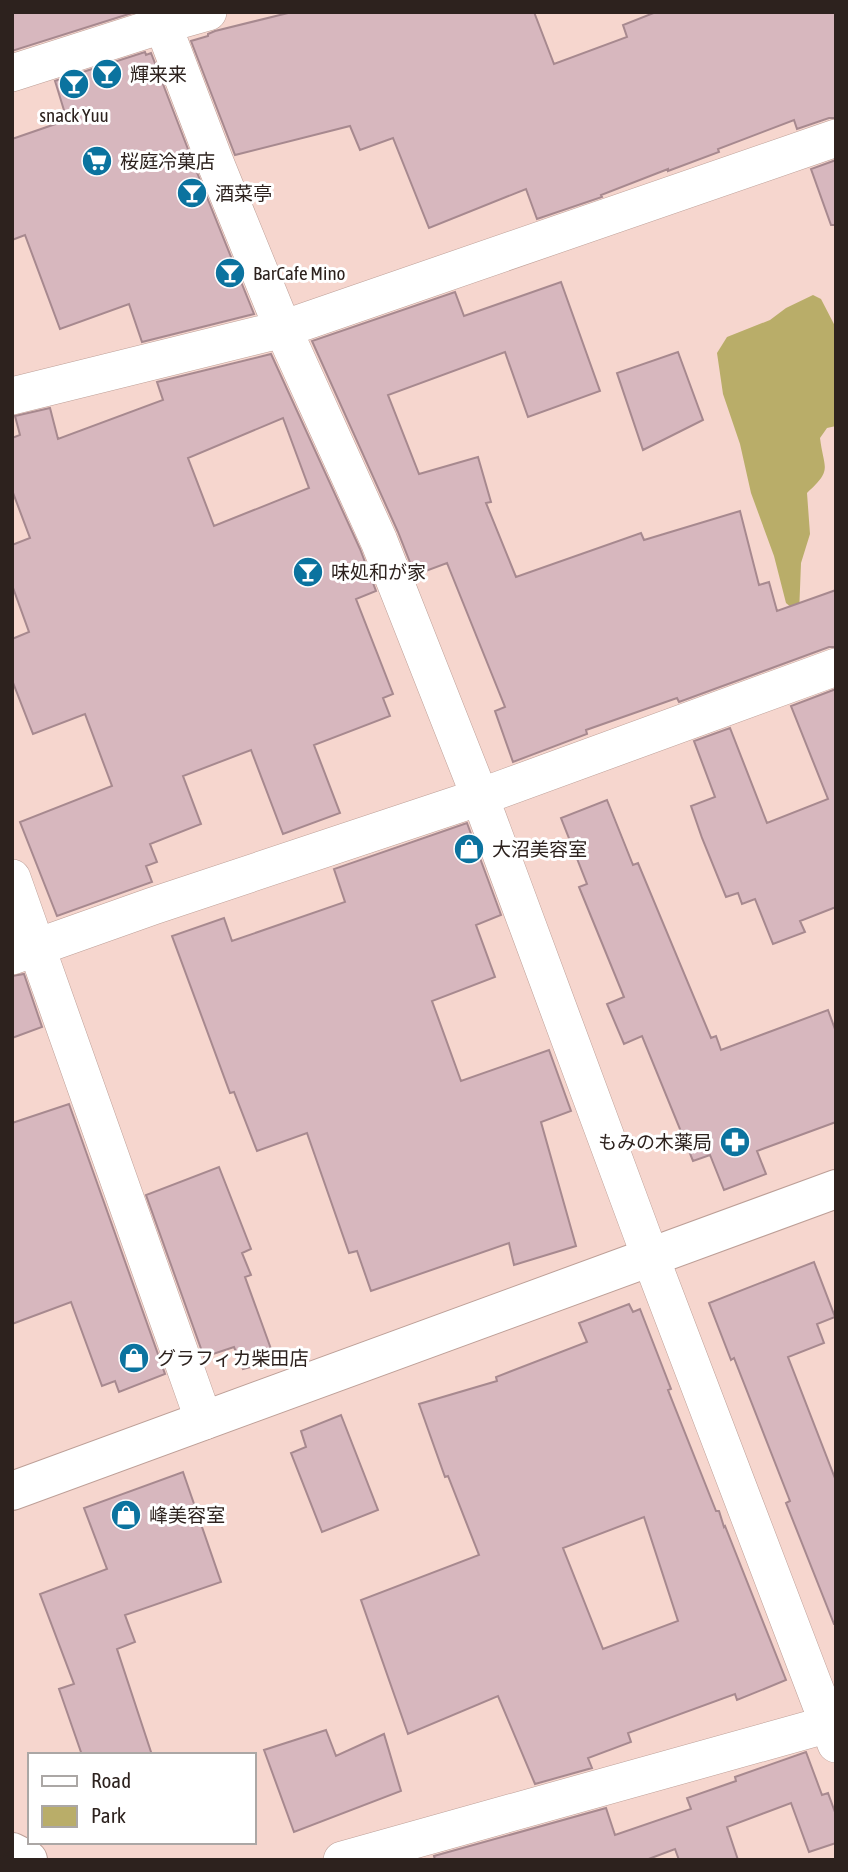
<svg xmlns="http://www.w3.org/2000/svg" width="848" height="1872" font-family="'Asap Condensed','Noto Sans JP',sans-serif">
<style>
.green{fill:#b9ad69}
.building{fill:#d7b7be;stroke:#a7898f;stroke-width:2;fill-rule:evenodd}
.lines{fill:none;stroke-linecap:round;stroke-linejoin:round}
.minor-casing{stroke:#bd9f97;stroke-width:38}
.tertiary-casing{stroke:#bd9f97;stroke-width:40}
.minor{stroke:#fff;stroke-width:37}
.tertiary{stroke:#fff;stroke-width:38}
.labels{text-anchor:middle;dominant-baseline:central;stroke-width:6;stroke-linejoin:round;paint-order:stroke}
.poi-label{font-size:19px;fill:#2d221e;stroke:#fff;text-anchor:start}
</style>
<rect width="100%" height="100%" fill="#f6d6ce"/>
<path class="green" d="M813,295L821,299L836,328V426L827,428L820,438C824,470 833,469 807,493L810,534L801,563L799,614L786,603L774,556L751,493L740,444L723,394L717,353L727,337L770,320L786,308Z"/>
<path class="building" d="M12,12H131L132,13L12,51Z
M292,12H534L554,64L627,37L623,25L656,12H836V118H829L797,129L794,120L718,149L719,152L668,171V169L601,195L602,197L537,219L526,189L429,228L393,138L360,150L350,126L235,155L191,41L208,36V34L215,31Z
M145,52L146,55L151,53L196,170L254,314L142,342L129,304L60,329L25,235L12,240V139L67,120L55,81Z
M836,160V225H831L811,169Z
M561,282L600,391L528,417L505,352L388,395L419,474L478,457L491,502L486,503L516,577L641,533L644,540L740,511L759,585L769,582L777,611L836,590V647H829L679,702L677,698L586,730L587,734L513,762L495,711L505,707L447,563L415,575L398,532L312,341L455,292L464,316Z
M678,352L703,420L643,450L617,373Z
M271,354L360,549L376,591L356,599L393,694L383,698L390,716L314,745L340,813L283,834L251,750L183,776L201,824L150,844L157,862L146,866L152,882L57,916L20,822L112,786L85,714L33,734L12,680V639L29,632L12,585V545L30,538L12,490V438L20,435L15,416L50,408L58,439L163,400L157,382ZM283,418L309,488L214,526L188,458Z
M836,689V907L800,921L805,932L773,944L755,899L742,904L738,893L726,897L702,838L691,806L715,797L694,741L730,728L767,823L828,799L791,706Z
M607,800L633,865L638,863L711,1038L716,1036L721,1050L828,1010L836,1032V1122L757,1151L766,1174L724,1190L710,1155L693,1161L642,1036L624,1044L607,1004L624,997L579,887L587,884L561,818Z
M467,823L501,915L476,925L495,977L432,1001L461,1081L549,1050L571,1111L541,1122L576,1246L514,1265L509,1243L371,1291L357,1251L349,1253L307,1133L257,1151L234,1092L230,1093L172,936L224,918L232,941L345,902L334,869Z
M24,974L42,1027L12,1038V976Z
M69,1104L165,1374L119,1392L115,1381L102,1386L71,1302L12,1324V1123Z
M219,1167L251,1249L242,1253L251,1275L245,1277L275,1360L243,1369L234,1347L204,1357L146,1195Z
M814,1262L835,1317L817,1324L824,1343L788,1357L836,1481V1624H834L786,1503L790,1501L734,1358L731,1360L709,1303Z
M629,1304L633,1312L640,1309L671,1389L668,1390L716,1511H719L724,1527L725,1526L786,1680L737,1700L735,1694L628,1733L631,1742L588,1758L592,1768L535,1784L498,1696L408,1734L361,1600L479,1555L448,1476L445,1477L419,1404L497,1381L496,1377L587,1342L579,1323ZM644,1517L678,1621L603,1649L563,1548Z
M341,1415L378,1510L322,1532L291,1453L306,1447L301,1431Z
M183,1472L221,1582L125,1615L135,1642L117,1649L152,1755H82L59,1689L74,1684L40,1594L107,1569L84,1508Z
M326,1730L336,1756L384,1734L401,1791L294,1832L264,1750Z
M806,1752L822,1795L828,1793L836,1815V1843L809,1852L791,1803L727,1827L738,1860H679L675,1849L646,1860H435L434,1856L606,1808L615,1835L691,1809L687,1798L736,1781L735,1777Z"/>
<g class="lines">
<g class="minor-casing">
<path id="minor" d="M158,12L215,162L283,329L379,541L480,797L650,1256L836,1744
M12,73L162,25L208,12
M12,396L283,329L836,138
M12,878L204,1421
M12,956L153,906L480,797L836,667
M342,1860L836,1722"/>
</g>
<g class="tertiary-casing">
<path id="tertiary" d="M12,1491L836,1189
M12,1852L28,1860"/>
</g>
<use href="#minor" class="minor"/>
<use href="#tertiary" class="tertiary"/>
</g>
<defs>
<g id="bar-disc" transform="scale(1.575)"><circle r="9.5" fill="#0b739f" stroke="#fff"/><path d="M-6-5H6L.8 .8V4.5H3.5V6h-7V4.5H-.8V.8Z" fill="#fff"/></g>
<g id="supermarket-disc" transform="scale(1.575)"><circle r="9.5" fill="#0b739f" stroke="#fff"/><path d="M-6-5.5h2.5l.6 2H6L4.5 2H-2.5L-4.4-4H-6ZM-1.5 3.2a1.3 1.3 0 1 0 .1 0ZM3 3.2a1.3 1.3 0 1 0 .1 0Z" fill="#fff"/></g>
<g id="shop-disc" transform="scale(1.575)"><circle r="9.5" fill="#0b739f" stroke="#fff"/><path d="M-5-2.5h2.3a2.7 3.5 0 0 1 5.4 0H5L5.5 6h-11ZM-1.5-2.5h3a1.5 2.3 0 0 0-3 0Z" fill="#fff"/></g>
<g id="pharmacy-disc" transform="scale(1.575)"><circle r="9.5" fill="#0b739f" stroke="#fff"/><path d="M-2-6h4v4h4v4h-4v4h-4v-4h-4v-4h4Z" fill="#fff"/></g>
</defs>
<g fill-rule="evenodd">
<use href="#bar-disc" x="107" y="74"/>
<use href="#bar-disc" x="74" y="84"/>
<use href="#supermarket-disc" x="97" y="161"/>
<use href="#bar-disc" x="192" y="193"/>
<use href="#bar-disc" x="230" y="273"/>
<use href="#bar-disc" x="308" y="572"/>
<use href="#shop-disc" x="469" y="849"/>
<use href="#pharmacy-disc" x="735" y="1142"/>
<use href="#shop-disc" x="134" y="1358"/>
<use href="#shop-disc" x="126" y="1515"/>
</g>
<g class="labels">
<g class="poi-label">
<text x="130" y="74">輝来来</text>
<text x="74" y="115" text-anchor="middle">snack Yuu</text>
<text x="120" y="161">桜庭冷菓店</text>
<text x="215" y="193">酒菜亭</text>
<text x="253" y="273">BarCafe Mino</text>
<text x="331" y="572">味処和が家</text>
<text x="492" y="849">大沼美容室</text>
<text x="712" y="1142" text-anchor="end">もみの木薬局</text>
<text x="157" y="1358">グラフィカ柴田店</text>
<text x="149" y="1515">峰美容室</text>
</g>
</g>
<rect width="848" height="1872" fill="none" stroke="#2d221e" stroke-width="28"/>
<rect x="28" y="1753" width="228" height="91" fill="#ffffff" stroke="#aba7a5" stroke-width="2"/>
<rect x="42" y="1776" width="35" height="10" fill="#ffffff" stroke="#aba7a5" stroke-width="2"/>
<text x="91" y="1788" font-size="21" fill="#2d221e">Road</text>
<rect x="42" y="1806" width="35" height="21" fill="#b9ad69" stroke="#aba7a5" stroke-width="2"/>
<text x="91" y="1823" font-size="21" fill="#2d221e">Park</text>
</svg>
